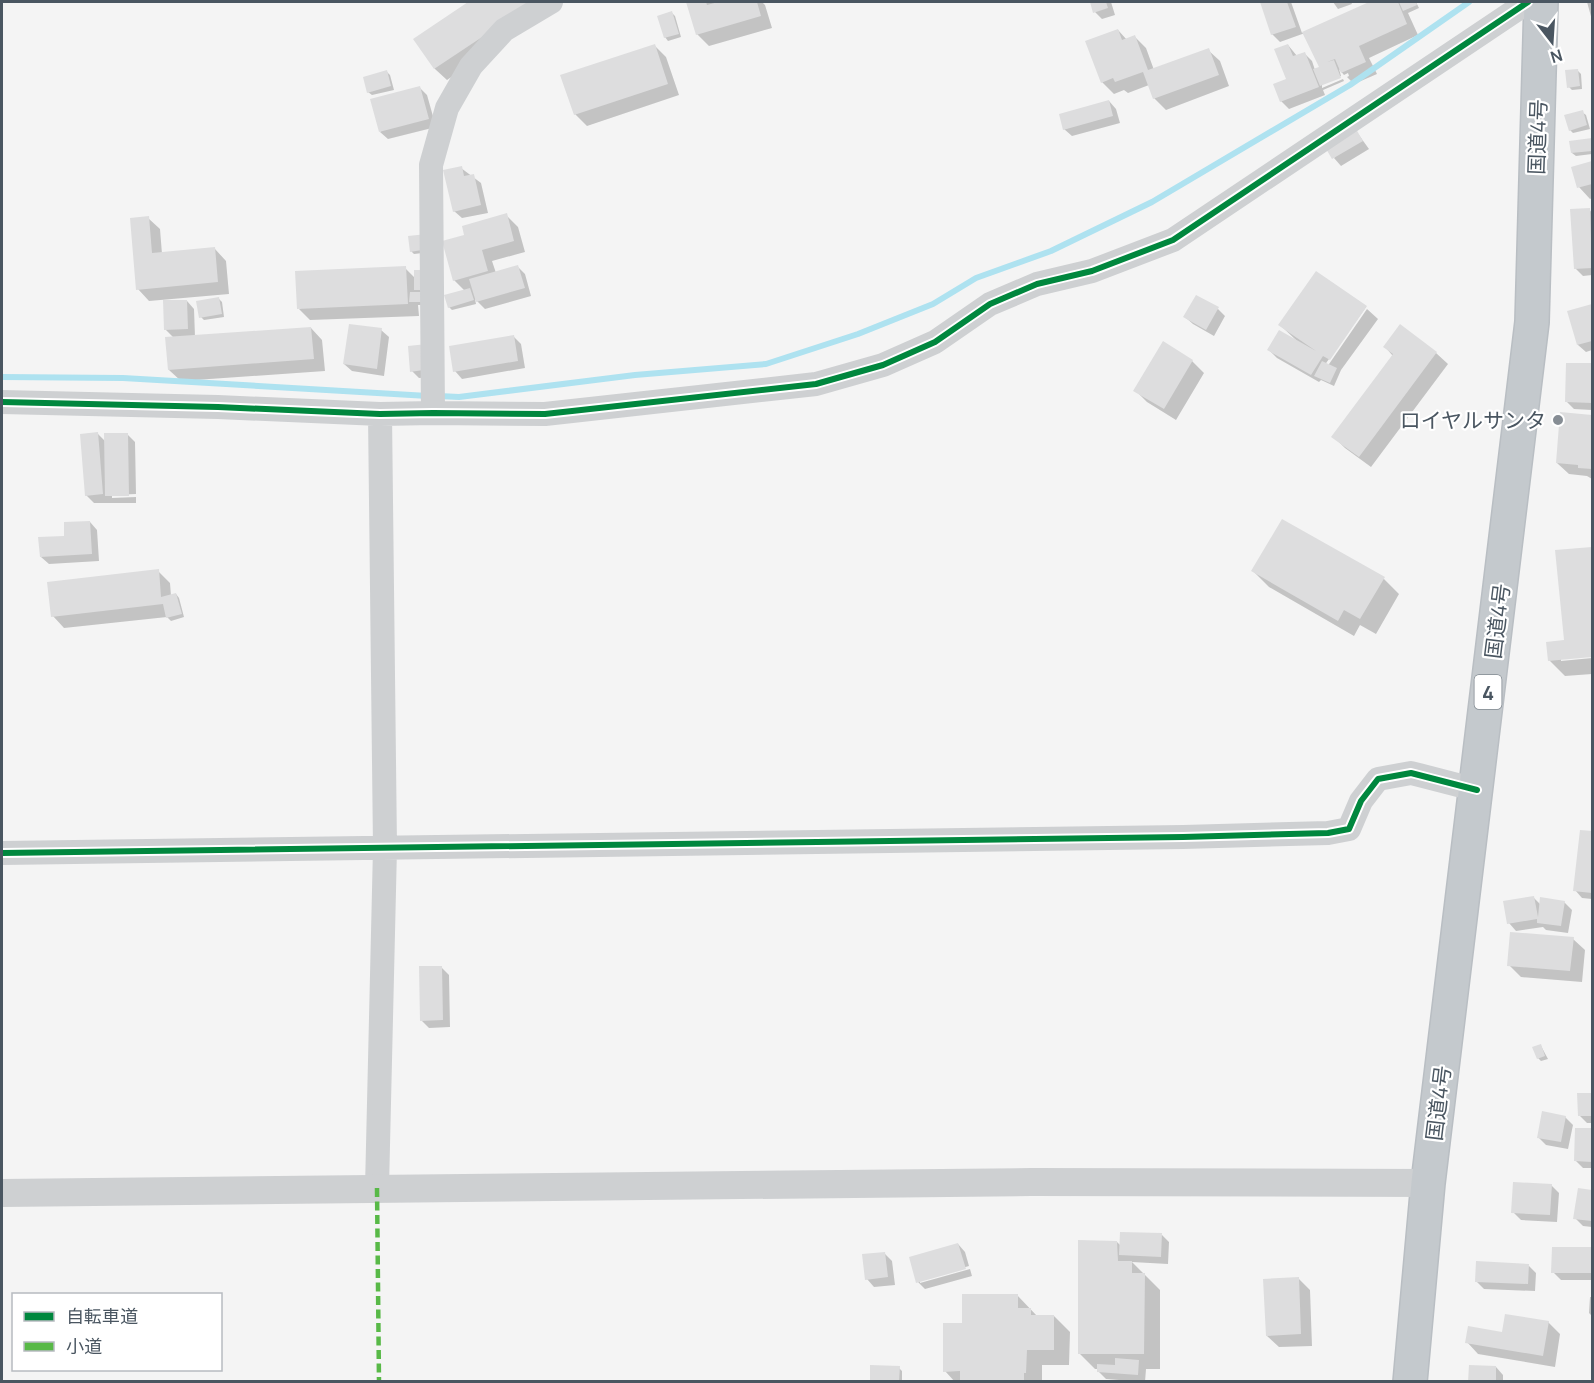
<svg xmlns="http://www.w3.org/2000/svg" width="1594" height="1383" font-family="Manrope,'Noto Sans JP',sans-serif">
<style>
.shadow{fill:#0003}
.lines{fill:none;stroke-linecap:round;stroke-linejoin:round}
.stream{stroke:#aee2f0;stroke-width:6}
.building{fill:#ddddde}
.trunk-casing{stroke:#b9bec3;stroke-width:36}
.minor{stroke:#ced0d2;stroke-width:24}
.tertiary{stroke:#ced0d2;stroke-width:28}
.trunk{stroke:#c4c9cd;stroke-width:33}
.quiet{stroke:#58b947;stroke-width:4.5;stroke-dasharray:9 4.5;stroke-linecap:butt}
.cycleway-casing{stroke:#fff;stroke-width:10}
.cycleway{stroke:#00873e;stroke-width:6}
.poi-dot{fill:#868d94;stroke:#fff;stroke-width:2}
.labels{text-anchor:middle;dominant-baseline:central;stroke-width:4.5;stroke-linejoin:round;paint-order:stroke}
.shield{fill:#fff;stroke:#808990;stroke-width:1.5}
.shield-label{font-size:20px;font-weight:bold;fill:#4a5661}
.street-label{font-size:21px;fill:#4a5661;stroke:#fff}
.poi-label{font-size:21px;fill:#4a5661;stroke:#fff;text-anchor:end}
</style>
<rect width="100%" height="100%" fill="#f4f4f4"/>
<path class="shadow" d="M471,2H535L544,15L447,80L435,69L415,39Z
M688,2H714L715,4L724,2H762L765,5L772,28L709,46L697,34Z
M1091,2H1111L1115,15L1102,19L1095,12Z
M1261,2H1291L1302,33L1372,2H1416L1419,8L1408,13L1418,35L1369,58L1377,74L1354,84L1347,77L1349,76L1348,73L1344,75L1339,69L1341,76L1322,84V88L1343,79L1344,81L1323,90L1325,95L1289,109L1281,101L1288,80V45L1297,56L1304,53L1312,61L1315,70L1321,67L1305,33L1280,42L1272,34Z
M1333,2H1351L1352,4L1338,9Z
M1587,2H1592V20Z
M672,13L675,16L681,37L668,41L665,37Z
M1118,30L1127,40L1135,37L1146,48L1154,70L1208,50L1220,61L1229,86L1166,110L1154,98L1149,85L1128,93L1124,90L1114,94L1102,82Z
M655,46L666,57L679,95L587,126L575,114Z
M1577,70L1581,74L1582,89L1572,90L1569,87Z
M387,72L390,75L394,90L372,95L368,92Z
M420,88L427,95L436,127L388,139L380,132Z
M1109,101L1116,109L1120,123L1072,136L1064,129Z
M1582,112L1586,115L1590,129L1573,133L1570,130Z
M1356,131L1369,149L1341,166L1334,158Z
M1592,140V154L1576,156L1572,153L1571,142Z
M1592,163V198L1590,199L1579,187L1573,168Z
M461,168L481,183L488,213L462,218L454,211Z
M1589,209L1592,213V275L1583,276L1575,268Z
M506,215L518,227L525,252L492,261L496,273L518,267L525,274L531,296L485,309L475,299L476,304L452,310L449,307L465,291L454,280L466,236Z
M148,218L160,229L162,254L215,249L226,261L229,294L149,301L138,289Z
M410,237L431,252L414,254L411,251Z
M405,268L415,278L429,305H418L419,316L310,320L299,309Z
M1316,273L1366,307L1324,366L1327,367L1367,309L1378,319L1341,370L1334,386L1321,380L1319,382L1277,358L1269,350L1296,340L1280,325Z
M218,298L222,302L224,317L204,320L201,317Z
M187,301L194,309L195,337L311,328L322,340L325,371L181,381L169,370L174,338L165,329Z
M1592,305V350L1586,352L1578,345L1569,312Z
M1218,309L1225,316L1214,336L1193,324L1185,317Z
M1401,326L1436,353L1448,364L1371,467L1345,448L1333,436L1393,356L1385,347Z
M381,330L389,337L384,376L352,371L344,364Z
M513,336L521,344L525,368L462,379L455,371Z
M409,348L437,377L419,378L412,371Z
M1192,361L1204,373L1176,420L1147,402L1135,390Z
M1568,364L1592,365V410L1574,409L1567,402Z
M1561,414L1592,416V479L1587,476L1569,474L1557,463Z
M98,434L105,441L127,434L135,442L136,494L112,495V498L136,497V503H94L86,495Z
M90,522L97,530L99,561L49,564L41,557L66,537Z
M1592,549V655L1561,658V661L1592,658V674L1565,676L1549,660L1565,642L1557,552Z
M158,571L170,583L171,596L176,594L179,598L184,617L171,621L167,617L64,628L53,616Z
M1253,571L1384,579L1399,594L1376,634L1360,625L1354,636L1269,587Z
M1582,831L1592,833V899L1582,898L1575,890Z
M1534,898L1541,905L1564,902L1572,910L1568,933L1546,930L1543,927L1516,931L1509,923Z
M1573,939L1585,950L1582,982L1521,977L1509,965Z
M441,967L449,975L450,1027L429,1028L421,1020Z
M1541,1046L1548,1059L1541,1061L1538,1058Z
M1579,1094H1592V1123H1587L1579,1115Z
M1565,1117L1573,1125L1568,1149L1546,1145L1538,1137Z
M1577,1129L1592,1130V1168H1583L1575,1160Z
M1551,1185L1559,1193L1557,1222L1521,1220L1513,1212Z
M1579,1189L1592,1191V1227L1583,1226L1575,1218Z
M1162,1235L1169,1242L1168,1264L1132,1262L1160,1290V1369H1146L1145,1382L1106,1379L1098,1371L1099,1369H1095L1079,1353L1117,1242L1121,1246Z
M958,1244L965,1252L969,1266L920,1280V1283L970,1269L972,1276L925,1289L918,1282Z
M1553,1248L1592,1249V1280H1561L1553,1272Z
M884,1253L892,1261L895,1285L874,1287L867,1279Z
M1529,1266L1536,1273L1535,1291L1484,1289L1476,1281Z
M1298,1278L1310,1290L1312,1346L1279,1347L1267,1336Z
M1017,1295L1037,1316H1054L1070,1332L1069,1365H1042V1382H955L945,1371L963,1325Z
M1590,1297H1592V1316L1589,1313Z
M1548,1322L1560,1334L1555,1367L1478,1354L1467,1342Z
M1496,1367L1503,1375V1382H1470Z
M899,1368L902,1371V1382L871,1381Z"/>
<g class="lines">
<path class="stream" d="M2,377L123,378L428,396
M439,396L459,397L635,375L766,364L858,334L933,304L976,278L1051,251L1152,202L1350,85L1469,2"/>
</g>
<path class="building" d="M468,2H535L434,69L413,39Z
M686,2H706L707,5L718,2H757L761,16L696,35Z
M1090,2H1106L1108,8L1093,13Z
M1260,2H1287L1296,27L1271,35Z
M1369,2H1398L1407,24L1359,46L1366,62L1341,73L1335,59L1327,62L1334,60L1341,78L1320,86L1313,69L1319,67L1302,32Z
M1399,2H1416L1417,5L1403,11Z
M672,11L679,34L664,38L657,16Z
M1118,29L1122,40L1135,35L1148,70L1209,48L1219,75L1153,99L1143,72L1115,82L1113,78L1101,83L1085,41Z
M655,44L668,84L574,115L560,75Z
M1288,44L1293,56L1305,52L1319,87L1280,102L1273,84L1286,79L1274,49Z
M1578,69L1580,86L1567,88L1565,70Z
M387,70L391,86L367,93L363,77Z
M420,86L429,119L379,132L370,99Z
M1109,100L1113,116L1063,130L1059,114Z
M1583,110L1587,125L1569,131L1564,115Z
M1356,129L1363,141L1332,159L1325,147Z
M1592,138V151L1571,153L1569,141Z
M1592,161V184L1577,188L1571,167Z
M462,166L464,176L474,174L481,205L453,212L443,170Z
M1590,208L1592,268L1574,269L1570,209Z
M507,213L514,241L482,250L488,271L453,281L442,241L464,235L462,226Z
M149,216L152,253L215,247L218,282L136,290L130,218Z
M427,234L428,249L410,252L408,236Z
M518,265L525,288L476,302L469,279Z
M406,266L408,304L297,309L295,271Z
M414,270H430L429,290H414Z
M1316,271L1367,306L1330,360L1323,356L1311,375L1267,350L1279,330L1316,351L1278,325Z
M470,288L474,300L448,308L444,295Z
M410,292H427V302H409Z
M1196,295L1219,307L1206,330L1183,317Z
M219,297L222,314L199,318L196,301Z
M163,300H187L188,329L164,330Z
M1592,304V341L1577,345L1567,311Z
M349,324L382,328L377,369L343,364Z
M1400,324L1437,352L1359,457L1331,437L1393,354L1383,347Z
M311,327L314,359L168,370L165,337Z
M514,335L518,361L453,372L449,346Z
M1163,341L1193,360L1164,409L1133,391Z
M427,344L430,369L410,372L408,346Z
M1322,361L1337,368L1330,383L1314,376Z
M1566,363H1592V403L1565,402Z
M1560,412L1592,415V469L1578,468V465L1556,463Z
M98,432L103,494L85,496L80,434Z
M104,433H128L129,496H105Z
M1282,519L1385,577L1360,619L1344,610L1338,621L1251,571Z
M90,521L92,554L40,557L38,537L64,536V522Z
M1592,547V657L1548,661L1546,642L1564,640L1555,550Z
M159,569L161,597L176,593L182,614L166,618L163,604L51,617L47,582Z
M1580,830L1592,831V893L1573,891Z
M1534,896L1538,917L1540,897L1565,901L1561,926L1537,923V919L1507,924L1503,901Z
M1510,932L1574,937L1570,971L1507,966Z
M419,966H442L443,1020L420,1021Z
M1541,1044L1545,1056L1537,1059L1532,1047Z
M1577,1093H1592V1116H1578Z
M1542,1111L1566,1116L1561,1142L1537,1138Z
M1575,1128H1592V1162L1574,1161Z
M1513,1182L1552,1184L1550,1215L1511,1213Z
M1578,1188L1592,1190V1221L1573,1219Z
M1120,1232L1162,1233L1161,1257L1119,1255Z
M1078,1240L1117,1241L1118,1261H1132V1273H1145L1144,1354H1078Z
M958,1243L966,1269L916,1283L909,1257Z
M1552,1247H1592V1273H1551Z
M885,1252L888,1277L865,1280L862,1254Z
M1476,1261L1529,1264L1528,1284L1475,1282Z
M1299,1277L1301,1334L1266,1336L1263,1279Z
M962,1294H1018V1308H1031V1315H1054V1350H1027L1026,1373H1024V1382H960V1371L943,1372V1323H962Z
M1505,1314L1549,1321L1543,1356L1465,1343L1468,1326L1502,1332Z
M1115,1358L1139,1360L1138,1375L1097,1372V1364L1115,1365Z
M870,1365L900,1366L899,1382L870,1381Z
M1469,1365L1496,1366V1382H1468Z"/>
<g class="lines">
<g class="trunk-casing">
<path id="trunk" d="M1410,1382L1428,1183L1532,322L1541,2"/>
</g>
<path class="minor" d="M2,402L218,407L380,414L433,413L545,414L816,384L883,365L935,342L990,304L1037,284L1092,271L1173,240L1528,2
M433,413L431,165L447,108L471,66L504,30L551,2
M2,853L1183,837L1328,833L1349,829L1361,801L1378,779L1411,773L1477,790
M377,1188L385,848L380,414"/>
<path class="tertiary" d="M2,1193L1031,1182L1428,1183"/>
<use href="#trunk" class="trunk"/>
<path class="quiet" d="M377,1188L379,1382"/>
<g class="cycleway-casing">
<path id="cycleway" d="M2,402L218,407L380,414L433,413L545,414L816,384L883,365L935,342L990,304L1037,284L1092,271L1173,240L1528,2
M2,853L1183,837L1328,833L1349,829L1361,801L1378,779L1411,773L1477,790"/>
</g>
<use href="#cycleway" class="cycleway"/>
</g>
<circle class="poi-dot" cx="1558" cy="420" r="6"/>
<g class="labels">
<rect class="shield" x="1474.5" y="675" width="27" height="34" rx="4.5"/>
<g class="shield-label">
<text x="1488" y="692">4</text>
</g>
<g class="street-label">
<text transform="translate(1537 137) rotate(-88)">国道4号</text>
<text transform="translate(1497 621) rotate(-83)">国道4号</text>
<text transform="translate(1438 1103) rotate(-83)">国道4号</text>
</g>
<g class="poi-label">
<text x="1546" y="420">ロイヤルサンタ</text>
</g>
</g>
<rect width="1594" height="1383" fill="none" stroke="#4a5661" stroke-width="6"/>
<rect x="12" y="1293" width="210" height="78" fill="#ffffff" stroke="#b7bbc0" stroke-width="1.5"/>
<rect x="24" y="1312" width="30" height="9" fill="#00873e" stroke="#b7bbc0" stroke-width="1.5"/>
<text x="66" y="1323" font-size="18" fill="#4a5661">自転車道</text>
<rect x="24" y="1342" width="30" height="9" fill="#58b947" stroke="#b7bbc0" stroke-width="1.5"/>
<text x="66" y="1353" font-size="18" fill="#4a5661">小道</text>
<g transform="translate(1552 42) rotate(163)" stroke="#ffffff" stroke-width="4.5" paint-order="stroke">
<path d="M0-4.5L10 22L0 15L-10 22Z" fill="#4a5661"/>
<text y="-9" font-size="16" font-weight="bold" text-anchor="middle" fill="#4a5661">N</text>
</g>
</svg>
